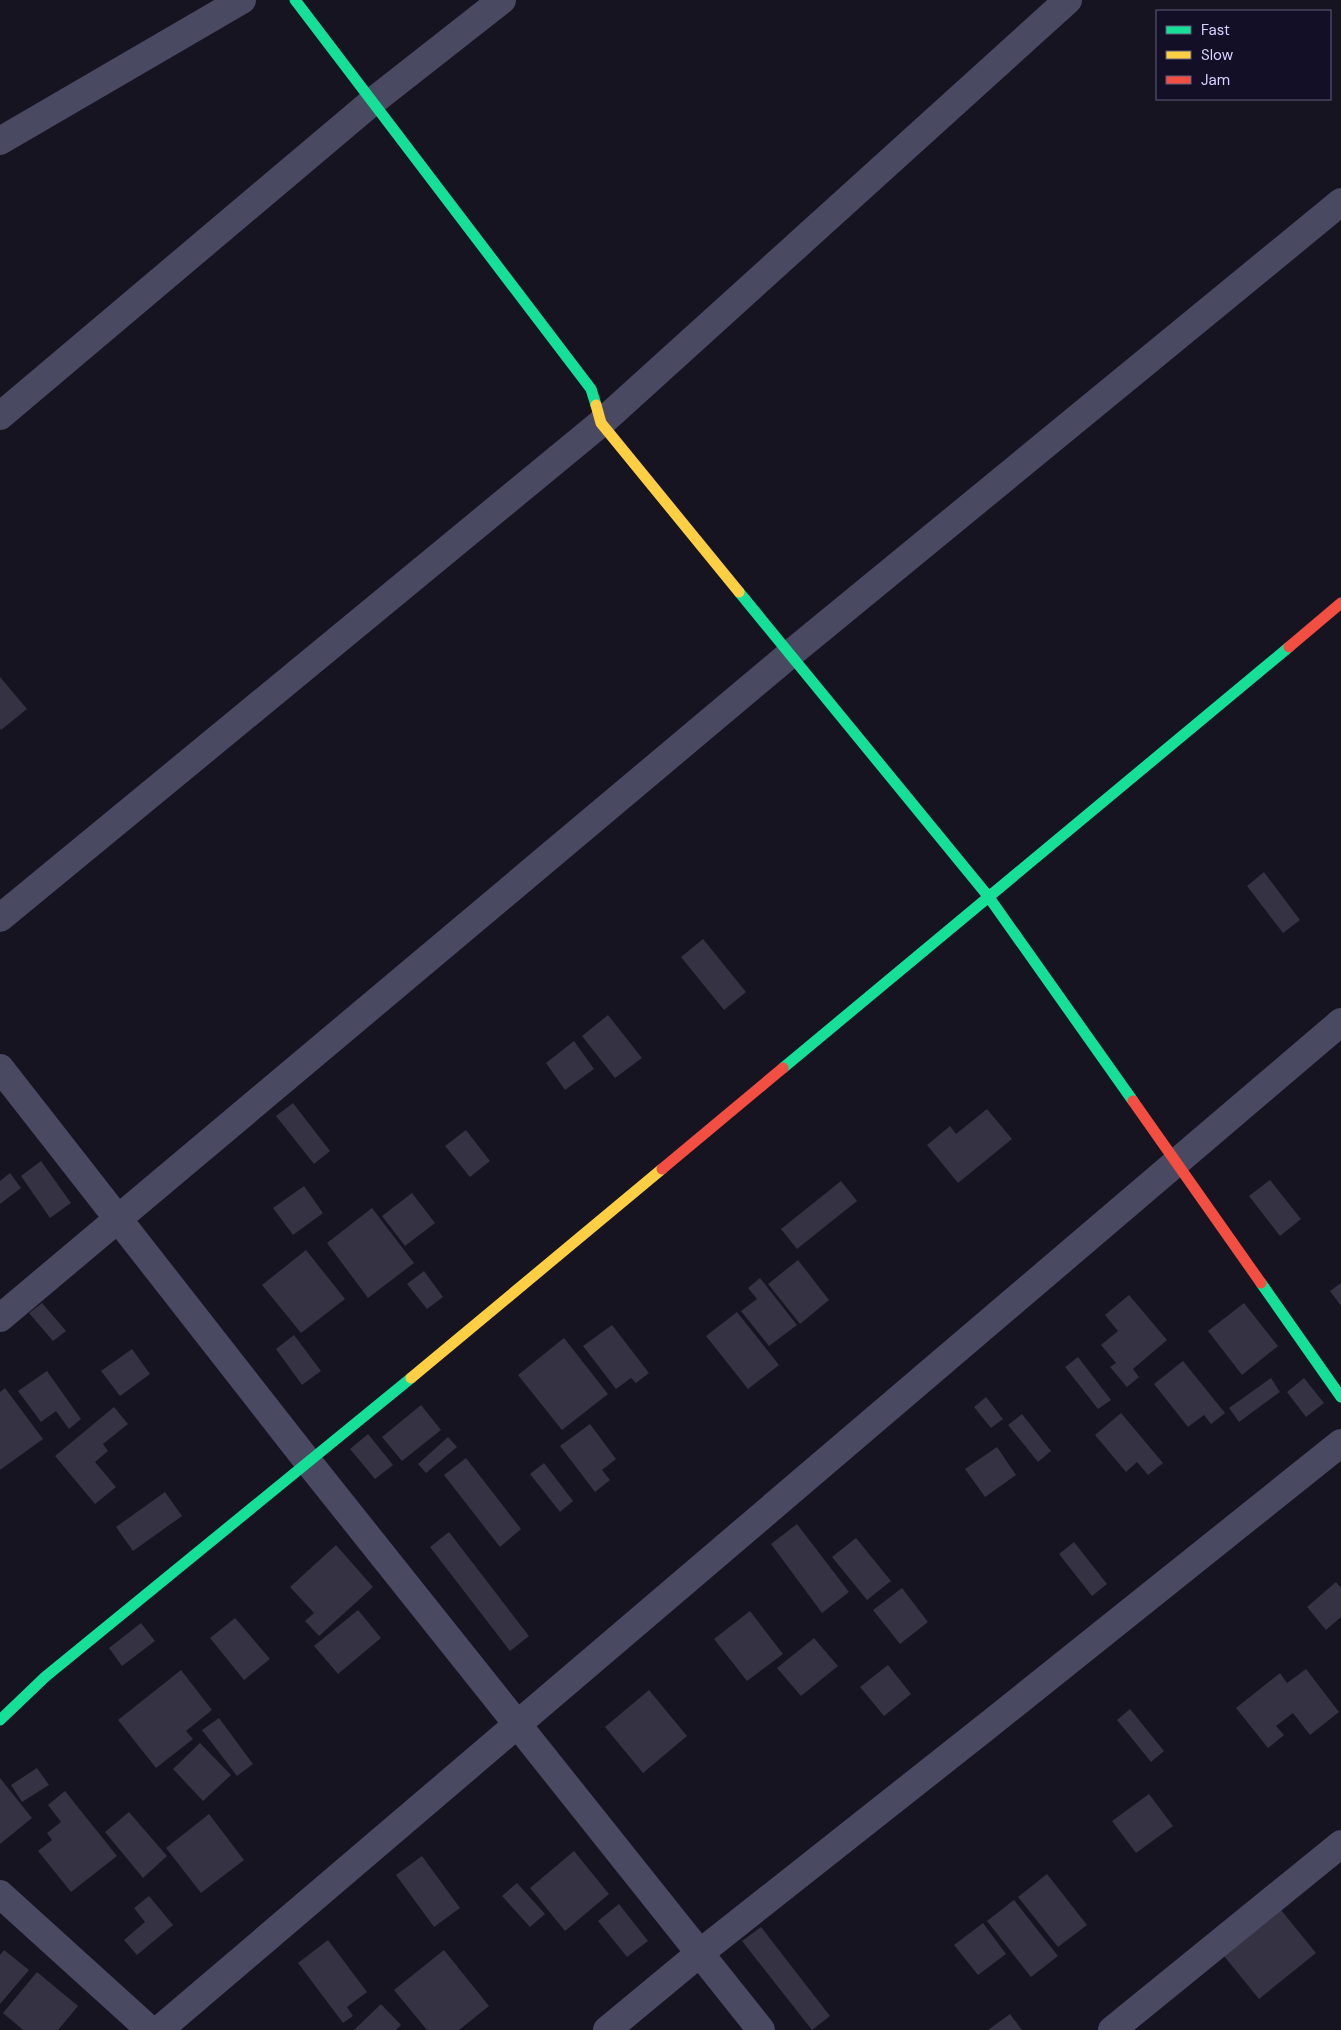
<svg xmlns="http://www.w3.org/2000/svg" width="1341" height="2030" font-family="'DM Sans',sans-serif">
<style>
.building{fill:#343243}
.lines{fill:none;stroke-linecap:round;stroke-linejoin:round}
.street{stroke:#4a4962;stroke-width:28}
.fast{stroke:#16e098;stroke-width:11}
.slow{stroke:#ffcf43;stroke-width:11}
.jam{stroke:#f24e42;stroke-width:11}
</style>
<rect width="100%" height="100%" fill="#161421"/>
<path class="building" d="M0,677L27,709L1,730L0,728Z
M1264,872L1300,920L1283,933L1247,886Z
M703,939L746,992L724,1010L681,957Z
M608,1015L642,1058L615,1078L582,1036Z
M574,1041L594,1069L565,1090L546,1063Z
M293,1103L330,1151L314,1164L276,1116Z
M987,1109L1012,1139L958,1183L927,1145L950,1126L956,1134Z
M466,1130L490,1161L470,1177L445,1146Z
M41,1161L71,1203L50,1218L21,1176Z
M10,1173L21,1188L0,1204V1181Z
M1270,1180L1301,1219L1280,1236L1249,1196Z
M841,1181L857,1201L797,1249L781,1229Z
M304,1186L323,1213L293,1235L273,1208Z
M412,1193L435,1223L405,1246L382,1216Z
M372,1208L414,1263L368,1298L327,1243Z
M306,1250L345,1299L301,1333L262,1285Z
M798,1260L829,1300L800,1324L768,1284Z
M424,1271L443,1297L427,1309L407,1284Z
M760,1278L797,1325L769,1346L741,1311L757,1299L748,1288Z
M1341,1283V1306L1330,1291Z
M1129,1295L1167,1340L1133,1369L1139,1377L1127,1387L1110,1367L1116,1363L1101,1345L1118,1331L1105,1315Z
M42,1303L66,1331L53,1341L29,1313Z
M1244,1303L1278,1346L1242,1375L1208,1331Z
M737,1312L779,1365L748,1389L706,1336Z
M612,1325L649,1373L636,1383L631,1378L616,1389L583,1346Z
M294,1335L321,1371L302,1385L276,1349Z
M564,1338L608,1394L562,1430L518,1375Z
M132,1349L150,1374L120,1396L101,1371Z
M1078,1357L1111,1400L1098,1409L1065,1367Z
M1183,1361L1225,1413L1211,1424L1204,1415L1188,1427L1154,1384Z
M47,1371L81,1419L69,1429L56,1411L41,1422L18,1391Z
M1271,1378L1280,1392L1239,1422L1229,1408Z
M1304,1378L1324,1403L1306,1417L1287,1392Z
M5,1388L43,1439L0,1470V1392Z
M986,1397L1003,1419L991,1428L974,1407Z
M421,1405L441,1430L402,1461L382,1437Z
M114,1407L128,1424L103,1444L108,1451L95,1462L116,1487L95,1504L55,1456Z
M1121,1413L1163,1463L1148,1475L1137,1462L1126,1472L1095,1435Z
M1022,1414L1051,1451L1038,1462L1008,1425Z
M590,1424L616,1459L602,1470L610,1480L595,1492L560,1446Z
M368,1434L393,1465L375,1479L350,1449Z
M448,1437L457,1447L426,1473L418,1464Z
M997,1447L1016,1475L985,1497L965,1469Z
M466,1458L521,1529L500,1547L444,1475Z
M544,1463L573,1501L560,1512L530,1474Z
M165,1492L182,1516L133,1551L116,1527Z
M797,1524L849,1592L822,1613L771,1544Z
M449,1532L529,1636L510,1651L430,1547Z
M856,1538L891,1581L867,1600L832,1557Z
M1074,1542L1107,1584L1092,1596L1059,1554Z
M336,1545L373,1587L319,1636L305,1621L314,1613L290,1587Z
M1336,1582L1341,1588V1617L1326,1630L1307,1607Z
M902,1588L928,1622L900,1644L873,1610Z
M358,1610L381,1638L338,1674L314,1646Z
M750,1611L783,1654L747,1681L714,1639Z
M235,1618L270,1659L244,1680L210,1638Z
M141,1623L155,1641L122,1666L109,1648Z
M814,1638L838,1666L801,1696L777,1668Z
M888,1665L911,1694L884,1716L860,1687Z
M1306,1669L1339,1712L1310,1735L1293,1713L1276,1726L1284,1735L1268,1748L1236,1708L1280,1673L1287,1683Z
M181,1670L212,1710L186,1731L193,1739L156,1768L118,1720Z
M649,1690L687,1736L643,1773L605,1727Z
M1130,1709L1164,1751L1151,1762L1117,1720Z
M219,1718L253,1764L237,1776L202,1730Z
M200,1743L231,1775L203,1801L173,1769Z
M37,1768L49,1785L22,1802L11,1785Z
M0,1778L32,1818L0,1844Z
M65,1791L117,1856L71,1892L38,1851L52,1840L47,1833L61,1822L48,1805Z
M1149,1794L1173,1826L1136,1853L1112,1821Z
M129,1812L167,1856L143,1878L105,1832Z
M209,1814L244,1860L201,1893L166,1848Z
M574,1851L609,1894L565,1931L530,1888Z
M422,1856L460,1908L434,1927L396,1875Z
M1047,1874L1087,1925L1058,1947L1018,1897Z
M517,1883L545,1914L530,1927L502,1896Z
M149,1896L173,1925L137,1955L124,1940L145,1922L134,1908Z
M1014,1900L1058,1956L1031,1977L987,1921Z
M619,1904L648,1941L627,1957L598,1921Z
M1281,1910L1316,1953L1259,1999L1224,1956Z
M983,1923L1006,1954L978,1975L954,1945Z
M761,1927L830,2016L812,2030L742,1941Z
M328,1940L367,1992L347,2007L353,2016L343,2023L298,1963Z
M4,1950L29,1970L0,2004V1955Z
M444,1950L489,2006L459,2030H427L394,1990Z
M37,1972L78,2006L58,2030H23L3,2013Z
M381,2004L401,2025L396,2030H354Z
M1010,2014L1022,2030H988Z"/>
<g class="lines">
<path class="street" d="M0,141L242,0
M0,416L372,102L502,0
M0,918L601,423L1068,0
M0,1068L309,1463L761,2030
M0,1318L789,655L1341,202
M0,1894L150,2030
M159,2030L1341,1022
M607,2030L700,1953L991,1723L1341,1443
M1112,2030L1341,1844"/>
<path class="fast" d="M295,0L591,389L596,405
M739,592L988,896L1133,1101
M783,1068L1289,647
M1261,1283L1341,1397
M0,1720L45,1677L411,1378"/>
<path class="slow" d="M596,405L601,423L739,592
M411,1378L662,1169"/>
<path class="jam" d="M1289,647L1341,603
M1133,1101L1261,1283
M662,1169L783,1068"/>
</g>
<rect x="1156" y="10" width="175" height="90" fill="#130f26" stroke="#625e7d"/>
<rect x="1166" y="26" width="25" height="8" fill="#16e098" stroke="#625e7d"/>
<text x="1201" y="35" font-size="15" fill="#d9d4ff">Fast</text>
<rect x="1166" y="51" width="25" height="8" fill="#ffcf43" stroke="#625e7d"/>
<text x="1201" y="60" font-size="15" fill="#d9d4ff">Slow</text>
<rect x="1166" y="76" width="25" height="8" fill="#f24e42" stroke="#625e7d"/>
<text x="1201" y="85" font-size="15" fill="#d9d4ff">Jam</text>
</svg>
